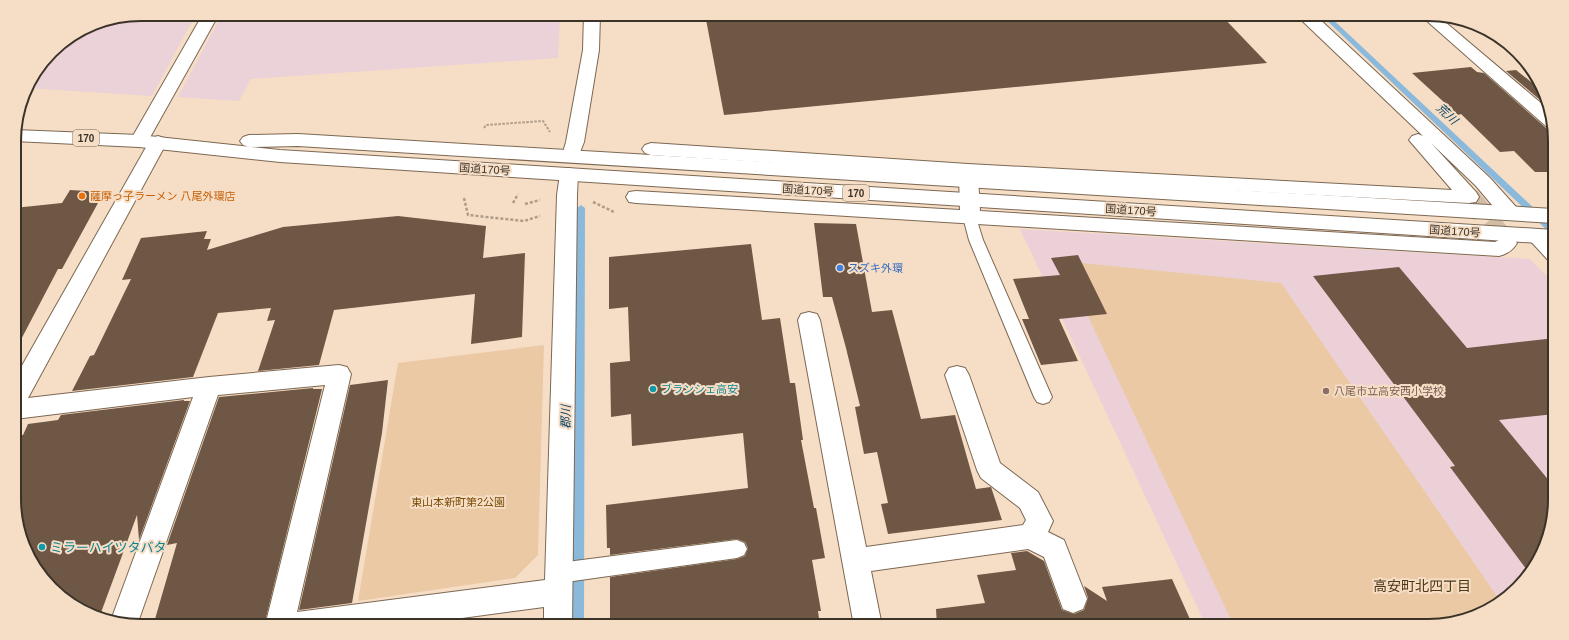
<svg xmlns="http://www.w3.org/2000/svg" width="1569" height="640" font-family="Helvetica,'Noto Sans JP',sans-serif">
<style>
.commercial{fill:#ebd1d8}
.education{fill:#ebd1d7}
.green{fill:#ebc9a5}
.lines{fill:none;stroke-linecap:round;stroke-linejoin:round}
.stream{fill:#8bb9db;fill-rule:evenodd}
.building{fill:#6f5746}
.minor-tunnel{stroke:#d1bca6;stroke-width:21;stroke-dasharray:21 10;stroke-linecap:butt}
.service-casing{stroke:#7d6853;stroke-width:2}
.minor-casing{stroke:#7d6853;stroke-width:2}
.tertiary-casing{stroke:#7d6853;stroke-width:2}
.trunk-casing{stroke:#7d6853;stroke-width:2}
.path-far1{stroke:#ae9c89;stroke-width:2;stroke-dasharray:2.5 1.5;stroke-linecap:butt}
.path{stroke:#ae9c89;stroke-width:2.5;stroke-dasharray:3 2;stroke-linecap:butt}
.service{fill:#fff;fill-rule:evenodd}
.minor{fill:#fff;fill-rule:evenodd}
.tertiary{fill:#fff;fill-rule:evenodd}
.trunk{fill:#fff;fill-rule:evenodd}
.food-dot{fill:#e8710a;stroke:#f6dec6;stroke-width:1.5}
.shop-dot{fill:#3f7fe0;stroke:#f6dec6;stroke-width:1.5}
.culture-dot{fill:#0f9aa8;stroke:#f6dec6;stroke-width:1.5}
.education-dot{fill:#8d6e63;stroke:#f6dec6;stroke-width:1.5}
.labels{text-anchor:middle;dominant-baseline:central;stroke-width:4;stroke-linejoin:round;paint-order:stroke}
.shield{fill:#f6dec6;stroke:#736657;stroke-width:1}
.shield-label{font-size:10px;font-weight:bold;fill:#3b3228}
.street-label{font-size:11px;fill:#3b3228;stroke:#f6dec6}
.food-label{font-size:11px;fill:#c56008;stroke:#f6dec6;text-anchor:start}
.shop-label{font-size:11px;fill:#366cbe;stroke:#f6dec6;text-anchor:start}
.culture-label{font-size:11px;fill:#0d838f;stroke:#f6dec6;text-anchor:start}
.education-label{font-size:11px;fill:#785e54;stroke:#f6dec6;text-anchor:start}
.park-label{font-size:11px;fill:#7b4c03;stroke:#f6dec6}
.water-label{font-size:12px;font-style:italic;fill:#003d5d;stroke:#f6dec6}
.near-culture-label{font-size:13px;fill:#0d838f;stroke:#f6dec6;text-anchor:start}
.near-neighbourhood-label{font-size:14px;fill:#4e3914;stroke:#f6dec6}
.rim{fill:none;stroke:#3b3228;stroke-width:2}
</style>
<rect width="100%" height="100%" fill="#f6dec6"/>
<path class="commercial" d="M141,14H196L152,96L26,88L57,46L92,24Z
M222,14H560L558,58L251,79L239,101L178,97Z"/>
<path class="education" d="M1020,229L1530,259L1554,283L1555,500L1545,548L1529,577L1499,605L1436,626H1206Z"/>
<path class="green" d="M1062,261L1281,283L1501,602L1436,626H1234Z
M544,345L538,555L515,578L358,601L398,363Z"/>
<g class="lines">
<path class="stream" d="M1320,14H1327L1554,227V235L1551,234Z
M581,205L585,208L584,626H570L577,208Z"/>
</g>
<path class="building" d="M705,14H1220L1267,63L724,115Z
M1471,67L1477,72L1484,73L1546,128L1554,129V172H1535L1514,151L1500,152L1461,114L1458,115L1412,73Z
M1516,70L1540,89L1546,105L1506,71Z
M70,190L104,192L62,269H58L15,351L14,208L62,203Z
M398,216L486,226L483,258L525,253L522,337L471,344L475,294L334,310L319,365L258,371L275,320L267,321L271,308L218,313L193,377L72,391L90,356L94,355L131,279L122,280L141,238L207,231L204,239H211L207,250L283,227Z
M814,223L856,224L872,312L892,310L921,419L955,415L976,489L991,487L1002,520L888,534L881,504L888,503L877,452L864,454L855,407L860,406L846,348L832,297H823Z
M751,244L762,320L780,318L790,383H795L803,440H801L814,508H816L825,558L812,560L821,611H818L820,626H610V577L737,559L745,556L748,548L745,542L737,539L610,555V548H607L606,505L748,488L743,433L632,446L631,414L611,417L610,363L630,361L628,307L609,309V257Z
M1078,255L1107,314L1059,319L1078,361L1041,365L1022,319H1029L1013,279L1060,275L1051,258Z
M1399,267L1467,348L1555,338V414L1499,420L1555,488V500L1545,548L1530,574L1450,467L1455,466L1313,276Z
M388,380L382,433L352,603L299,610L350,385Z
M313,388V389H322L264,626H153L177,543L167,545L219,397Z
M184,400V401H190L139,540L137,515L99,618L92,616L40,577L15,516V436L23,435L28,424L58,420L61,415Z
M1027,551L1044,561L1062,610L1074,614L1084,610L1088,598L1084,586L1107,601L1102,587L1172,579L1193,626H937L936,609L985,603L977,575L1016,570L1011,553Z"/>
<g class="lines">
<path class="minor-tunnel" d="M1469,197L1507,243"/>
<g class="service-casing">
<path id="service" d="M970,212L975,214L983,240L1052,397L1049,402L1043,404L1037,402L1034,397L969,240L963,217L965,214Z
M737,540L744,543L747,549L744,555L737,558L559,583L552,580L549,573L552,566L559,563Z"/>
</g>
<g class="minor-casing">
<path id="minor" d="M203,14H219L148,141L145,145L139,147L133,145L130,141Z
M1295,14H1314L1490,178L1517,208L1520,213L1517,218L1510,220L1503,218L1476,186L1431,143L1476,192L1479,197L1476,202L1469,203L978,177L980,211L1495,242L1507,236L1514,238L1517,243C1513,250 1507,254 1499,256L636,203L629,202L626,197L629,192L636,191L960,210L959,175L651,155L645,153L642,149L645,145L651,143L968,164L1452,190L1409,140L1412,136L1418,134L1423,136Z
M1419,14L1438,16L1548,109L1554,128L1547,127Z
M158,136L164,138L167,142L28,398L209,377L339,365L347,367L351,374L297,612L545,580L557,195L560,174L562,170L569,168L576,170L578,174L577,195L572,626H544V607L403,626H265L325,385L218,395L137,625L111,620L193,397L15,419V378L149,142L152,138Z
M1536,229L1543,231L1554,242V261L1547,259L1526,236L1529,231Z
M809,312L817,314L820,320L866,547L1023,525L1026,520L1020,508L981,478L977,470L945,375L949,368L957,366L965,368L969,375L1000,463L1038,492L1053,521L1048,532L1064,540L1087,599L1083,609L1073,613L1063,609L1044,557L1028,549L871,571L882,626H854L798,320L801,314Z"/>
</g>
<g class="tertiary-casing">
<path id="tertiary" d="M584,14H600L599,50L584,142L577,160L571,162L565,160L562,156L566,142L583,50Z"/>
</g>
<g class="trunk-casing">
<path id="trunk" d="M15,130L139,135L280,150L1554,230V244L280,162L139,147L14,141Z
M298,134L1554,209V223L298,146L249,147L243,145L240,141L243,137L249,135Z"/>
</g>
<path class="path-far1" d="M484,128L486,125L543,121L550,132"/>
<path class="path" d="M464,198L468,215L524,221L540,216
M593,202L614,212
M513,203L518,194
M525,204L540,200"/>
<use href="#service" class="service"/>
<use href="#minor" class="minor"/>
<use href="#tertiary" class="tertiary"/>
<use href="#trunk" class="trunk"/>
</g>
<circle class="food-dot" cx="82" cy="196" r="4"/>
<circle class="shop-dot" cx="840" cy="268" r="4"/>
<g class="culture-dot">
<circle cx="653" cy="389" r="4"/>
<circle cx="42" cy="547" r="4"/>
</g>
<circle class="education-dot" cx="1326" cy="391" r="4"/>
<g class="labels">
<g class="shield">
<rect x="73" y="130" width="26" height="16" rx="3"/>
<rect x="843" y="185" width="26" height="16" rx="3"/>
</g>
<g class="shield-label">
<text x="86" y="138">170</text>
<text x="856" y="193">170</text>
</g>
<g class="street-label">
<text transform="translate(485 169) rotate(4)">国道170号</text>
<text transform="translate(808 190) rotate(4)">国道170号</text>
<text transform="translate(1131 210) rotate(4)">国道170号</text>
<text transform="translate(1455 231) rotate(4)">国道170号</text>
</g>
<g class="food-label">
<text x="90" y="196">薩摩っ子ラーメン 八尾外環店</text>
</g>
<g class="shop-label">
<text x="848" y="268">スズキ外環</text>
</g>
<g class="culture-label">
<text x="661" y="389">ブランシェ高安</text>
</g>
<g class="education-label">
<text x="1334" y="391">八尾市立高安西小学校</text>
</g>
<g class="park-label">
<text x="458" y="502">東山本新町第2公園</text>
</g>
<g class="water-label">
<text transform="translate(1447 114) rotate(43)">荒川</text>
<text transform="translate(566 417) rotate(-90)">郡川</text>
</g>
<g class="near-culture-label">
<text x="50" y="547">ミラーハイツタバタ</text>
</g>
<g class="near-neighbourhood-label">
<text x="1422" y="586">高安町北四丁目</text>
</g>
</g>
<path d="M0 0H1569V640H0ZM141 21H1428A120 120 0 0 1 1548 141V499A120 120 0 0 1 1428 619H141A120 120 0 0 1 21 499V141A120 120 0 0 1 141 21Z" fill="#f6dec6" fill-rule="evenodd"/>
<path class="rim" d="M141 21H1428A120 120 0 0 1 1548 141V499A120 120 0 0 1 1428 619H141A120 120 0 0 1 21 499V141A120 120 0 0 1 141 21Z"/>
</svg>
